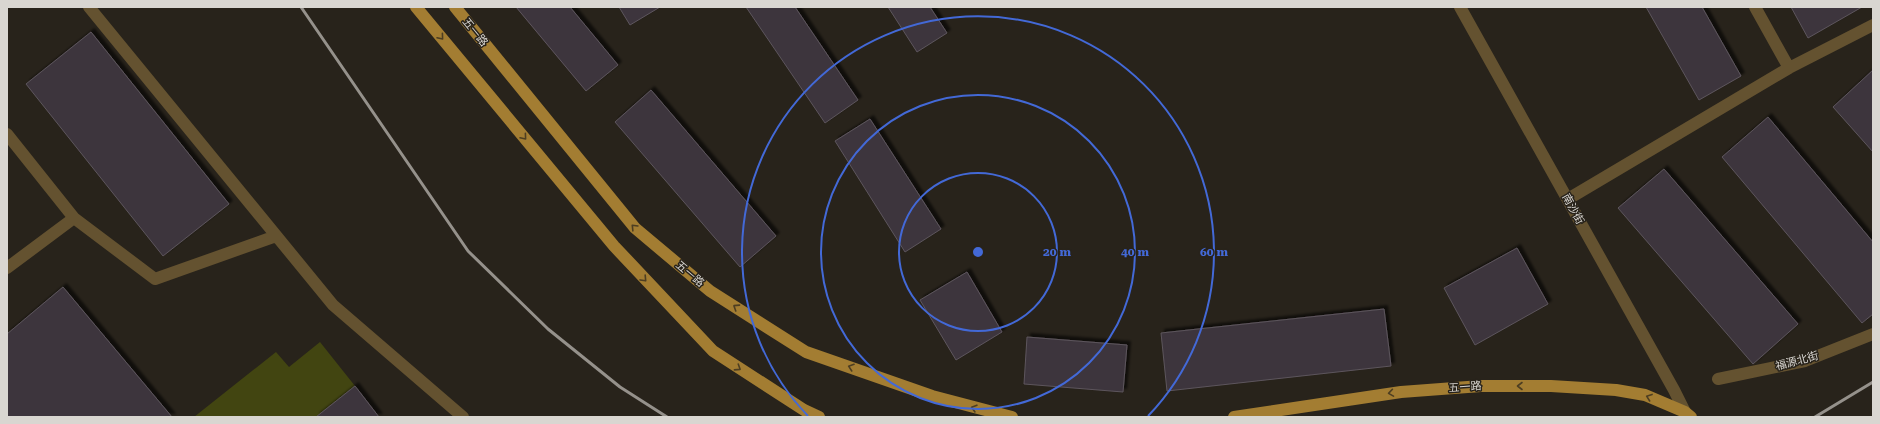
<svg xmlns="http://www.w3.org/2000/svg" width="1880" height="424" font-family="'Roboto Serif','Noto Sans SC',serif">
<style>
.green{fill:#424511}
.building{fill:#3d363d;stroke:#5d555d;filter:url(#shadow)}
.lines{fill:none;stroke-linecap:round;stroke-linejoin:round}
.minor{stroke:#645230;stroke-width:12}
.major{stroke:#a37d32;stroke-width:12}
.rail{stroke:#95918b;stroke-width:3}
.oneway{stroke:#4d3e22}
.ring{fill:none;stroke:#4369d7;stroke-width:2}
.labels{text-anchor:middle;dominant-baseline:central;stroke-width:3;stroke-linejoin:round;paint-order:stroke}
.street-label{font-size:11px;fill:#d9d6d1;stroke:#28231b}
.centre{fill:#4369d7;stroke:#28231b;stroke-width:2}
.ring-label{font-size:12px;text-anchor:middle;font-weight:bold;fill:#4369d7;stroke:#28231b;stroke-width:3;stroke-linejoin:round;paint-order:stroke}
</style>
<defs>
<filter id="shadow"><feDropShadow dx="3.5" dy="-3.5" stdDeviation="1" flood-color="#0009"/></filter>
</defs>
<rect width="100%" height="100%" fill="#28231b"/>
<path class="green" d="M320,342L355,386L316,417H194L276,352L289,367Z"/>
<path class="building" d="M516,7H570L618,65L586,91Z
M619,7H660L630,25Z
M746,7H795L858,100L825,123Z
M888,7H930L947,33L917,52Z
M1646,7H1702L1741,76L1699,100Z
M1791,7H1862L1808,38Z
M91,32L229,204L163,256L26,84Z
M1873,70V152L1833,107Z
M651,90L776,236L740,267L615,122Z
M1768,117L1873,242V314L1862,323L1722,157Z
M870,119L941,229L905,252L835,141Z
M1664,169L1798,324L1753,364L1618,208Z
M1517,248L1548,304L1475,345L1444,288Z
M967,272L1002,332L956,360L920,300Z
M63,287L172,417H7V334Z
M1384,309L1391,366L1167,391L1161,333Z
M1027,337L1127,345L1123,392L1024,384Z
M355,386L379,417H316Z"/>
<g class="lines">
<path class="minor" d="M89,7L333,305L463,417
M1460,7L1674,390L1685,412L1686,417
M1789,68L1873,25
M7,134L74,218L155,279L276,236
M1568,199L1789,68L1755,7
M7,268L74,218
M1718,379L1805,361L1873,334"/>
<path class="major" d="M416,7L614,246L713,351L804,410L819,417
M455,7L635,228L710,291L806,352L932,396L1012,417
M1234,417L1401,392L1481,386H1551L1616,390L1645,395L1685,412L1691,417"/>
<path class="rail" d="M301,7L468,251L548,329L620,387L667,417
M1815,417L1873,382"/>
</g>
<defs><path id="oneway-chevron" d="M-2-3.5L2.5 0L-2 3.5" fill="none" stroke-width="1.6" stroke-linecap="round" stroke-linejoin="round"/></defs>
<g class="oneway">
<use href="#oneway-chevron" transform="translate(441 37) rotate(50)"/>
<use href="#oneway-chevron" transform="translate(524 137) rotate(50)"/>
<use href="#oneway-chevron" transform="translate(634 227) rotate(-134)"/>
<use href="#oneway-chevron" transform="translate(644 279) rotate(47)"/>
<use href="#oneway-chevron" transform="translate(736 307) rotate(-147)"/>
<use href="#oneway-chevron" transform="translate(851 367) rotate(-161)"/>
<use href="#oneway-chevron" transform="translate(738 368) rotate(33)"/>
<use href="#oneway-chevron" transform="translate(1520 386) rotate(-180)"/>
<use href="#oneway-chevron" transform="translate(1391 393) rotate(171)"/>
<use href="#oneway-chevron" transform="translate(1649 397) rotate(-160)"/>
<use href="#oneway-chevron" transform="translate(974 408) rotate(-164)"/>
</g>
<g class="ring">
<circle cx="978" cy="252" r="79"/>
<circle cx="978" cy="252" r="157"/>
<path d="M808 416A236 236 0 1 1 1148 416"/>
</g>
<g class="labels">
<g class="street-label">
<text transform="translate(475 32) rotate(51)">五一路</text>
<text transform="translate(1573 209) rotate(61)">南沙街</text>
<text transform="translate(690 274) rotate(40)">五一路</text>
<text transform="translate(1797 361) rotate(-15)">福源北街</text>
<text transform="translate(1465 387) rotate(-4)">五一路</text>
</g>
</g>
<circle cx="978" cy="252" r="6" class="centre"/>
<g class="ring-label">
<text x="1057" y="256">20 m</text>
<text x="1135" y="256">40 m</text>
<text x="1214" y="256">60 m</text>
</g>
<rect width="1880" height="424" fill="none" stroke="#d9d6d1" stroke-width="16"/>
</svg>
